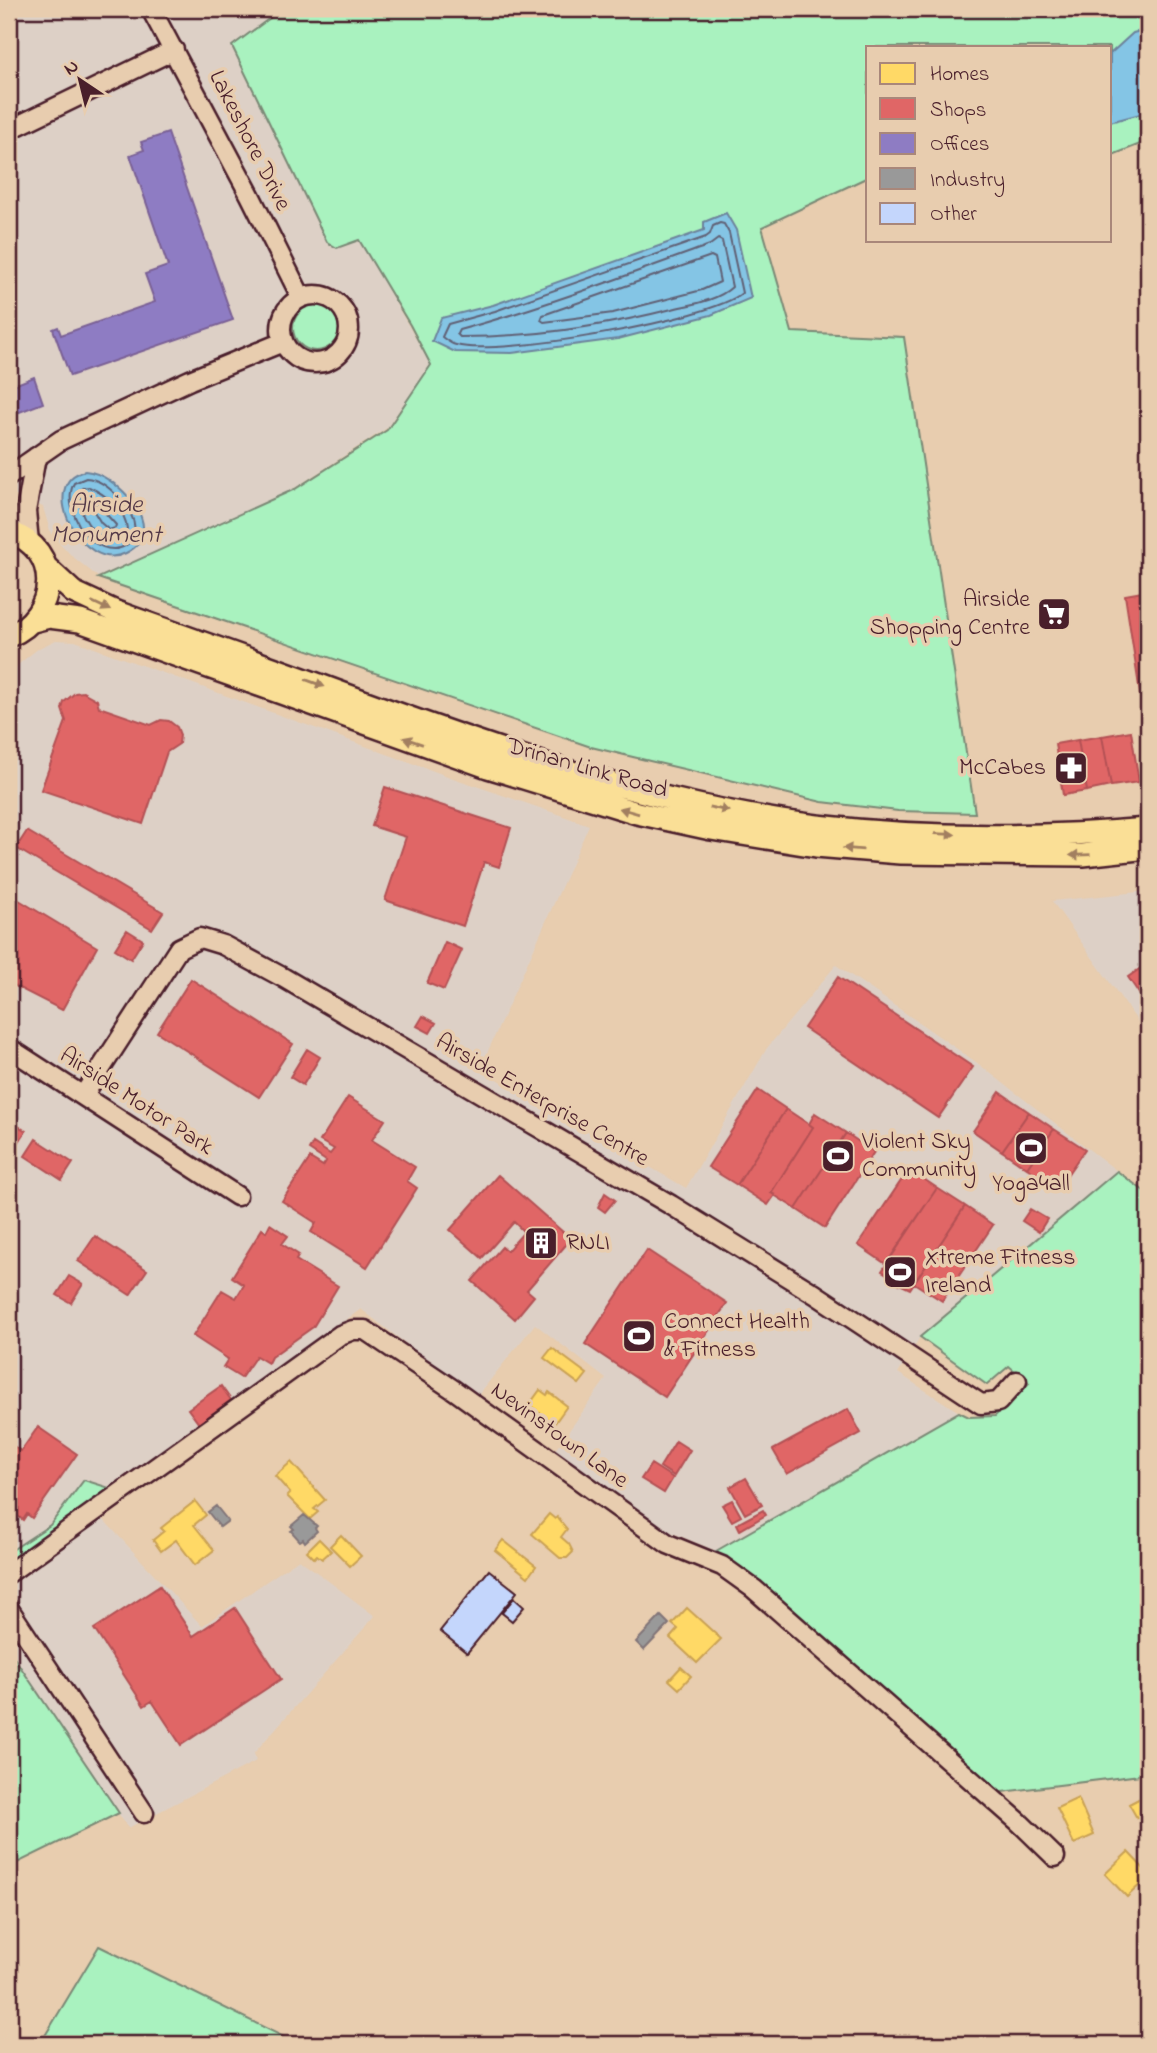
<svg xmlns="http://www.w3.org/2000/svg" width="1157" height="2053" font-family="'Indie Flower',sans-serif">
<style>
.built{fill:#ddd0c6}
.green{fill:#a9f2bf;stroke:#7a8875;stroke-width:2}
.water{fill:#84c5e5;stroke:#6d839b;stroke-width:2}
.homes{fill:#ffd966;stroke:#c9a154;stroke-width:2}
.shops{fill:#e06666;stroke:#b35154;stroke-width:2}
.offices{fill:#8e7cc3;stroke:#7a6095;stroke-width:2}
.industry{fill:#999;stroke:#817478;stroke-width:2}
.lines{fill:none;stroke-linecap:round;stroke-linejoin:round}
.shore{stroke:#616175;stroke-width:2}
.building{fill:#c4d6fc;stroke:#4a1f2b;stroke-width:2}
.minor-casing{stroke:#4a1f2b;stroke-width:23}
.major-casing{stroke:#4a1f2b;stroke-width:26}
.minor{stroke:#e8cdaf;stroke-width:18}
.major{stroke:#fadf96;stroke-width:21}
.oneway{fill:#a27f60}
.labels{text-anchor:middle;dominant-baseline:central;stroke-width:7;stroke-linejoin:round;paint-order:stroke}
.street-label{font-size:24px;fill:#4a1f2b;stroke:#e8cdaf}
.poi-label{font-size:24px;fill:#4a1f2b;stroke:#e8cdaf;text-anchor:start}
.water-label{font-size:26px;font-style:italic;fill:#533847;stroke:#e8cdaf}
</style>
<rect width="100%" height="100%" fill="#e8cdaf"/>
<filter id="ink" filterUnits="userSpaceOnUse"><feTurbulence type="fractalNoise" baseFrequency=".0143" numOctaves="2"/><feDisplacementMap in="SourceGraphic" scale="14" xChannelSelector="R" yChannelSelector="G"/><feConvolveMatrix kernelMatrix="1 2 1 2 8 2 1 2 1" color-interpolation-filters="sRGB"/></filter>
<g filter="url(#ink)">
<path class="built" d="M9,9H282L232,46L337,248L359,239L431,365L387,428L281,497L98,577L72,556L51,534L43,507L9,493Z
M56,640L75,641L453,778L589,825L480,1069L686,1188L767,1048L836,965L976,1062L1117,1171L920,1337L898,1373L959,1412L716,1551L646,1522L553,1453L606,1379L535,1324L476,1398L361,1309L9,1566V677L20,663L39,648Z
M1148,891V1036L1052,901Z
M103,1519L202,1626L299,1559L375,1616L254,1753L256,1761L128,1828L9,1649V1587Z"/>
<path class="green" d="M282,9H1148V141L1110,156V47H868V177L762,227L792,332L904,337L975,813L898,811L822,802L591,747L98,578L295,489L387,430L431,365L410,325L359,240L337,248L327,242L232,46Z
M293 328a23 23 0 1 1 46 0a23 23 0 1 1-46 0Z
M1117,1171L1148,1194V1774L986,1794L715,1563L716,1551L959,1412L969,1417L995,1416L1029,1383L1009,1366L987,1385L920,1337Z
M84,1480L113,1489L9,1566V1552L50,1525Z
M9,1650L119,1813L9,1867Z
M99,1946L284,2037L294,2044H40Z"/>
<path class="water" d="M1148,29V112L1110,122V54L1133,33Z
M726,213L736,230L751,298L711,315L618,339L512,353L455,352L432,341L441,318L493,305L704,230V222Z
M85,471C117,473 171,531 126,553C82,575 35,482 85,471Z"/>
<path class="homes" d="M552,1348L587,1374L579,1384L544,1358Z
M540,1390L547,1395L549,1392L567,1406L554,1424L540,1413L538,1416L534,1412L536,1410L529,1405Z
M291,1462L325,1500L314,1509L318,1512L310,1519L287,1496L290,1493L275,1476Z
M195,1501L206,1515L194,1525L214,1550L195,1565L176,1540L161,1551L153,1540L164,1531L161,1528Z
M549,1514L555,1519L557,1517L567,1529L561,1537L569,1544L573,1552L567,1558H560L532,1534Z
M341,1535L361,1556L350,1566L330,1546Z
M319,1539L331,1551L322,1559L317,1555L314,1558L307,1551Z
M503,1540L536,1566L528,1577L495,1550Z
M687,1608L721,1639L697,1663L670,1638L678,1629L672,1624Z
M681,1667L691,1676L679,1689L669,1680Z
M1148,1794V1811L1137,1818L1129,1804Z
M1078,1798L1094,1835L1074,1844L1057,1808Z
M1128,1852L1148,1873V1877L1127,1897L1105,1874Z"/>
<path class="shops" d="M1148,591V745L1125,595Z
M83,692L97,700L99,707L151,725L161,720L169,721L177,727L180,735L179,744L167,752L143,824L41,790L66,721L62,709L64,702L75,693Z
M1131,731L1139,782L1111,786L1102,736Z
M1102,736L1111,786L1087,791L1078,740Z
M1078,740L1087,791L1063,795L1055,744Z
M385,787L511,828L499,867L484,862L463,926L385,900L406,837L372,826Z
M27,831L163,912L152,929L16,848Z
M9,894L97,947L62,1010L9,983Z
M127,930L143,940L131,959L115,949Z
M445,942L462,950L444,990L427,983Z
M1148,963V1007L1128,977Z
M838,977L973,1067L938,1118L804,1028Z
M191,979L293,1044L259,1097L157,1032Z
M423,1016L436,1023L430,1033L417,1026Z
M307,1049L320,1057L303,1085L290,1077Z
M758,1090L786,1109L737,1185L708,1167Z
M1000,1092L1029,1112L1002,1151L973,1131Z
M348,1097L385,1120L372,1140L415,1167L407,1181L417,1188L367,1267L311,1232L316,1223L282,1201L310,1158L323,1166L326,1161L309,1150L313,1143L330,1154L334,1149L320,1141Z
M786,1109L813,1127L771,1193L775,1195L768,1205L737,1185Z
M1029,1112L1054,1129L1027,1168L1002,1151Z
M815,1113L846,1133L796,1209L771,1193L813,1127L809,1124Z
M9,1120L26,1131L9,1157Z
M1054,1129L1085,1149L1058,1188L1027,1168Z
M846,1133L874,1152L825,1228L796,1209Z
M36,1139L73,1163L62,1180L25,1156Z
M909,1169L937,1188L886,1264L858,1245Z
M498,1175L571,1239L527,1290L534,1296L515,1319L472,1281L502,1247L507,1251L524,1232L514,1222L482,1258L450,1230Z
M937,1188L965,1206L910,1289L889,1279L890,1276L882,1271Z
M605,1193L615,1200L605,1212L598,1207Z
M965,1206L993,1225L942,1301L914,1283Z
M1030,1209L1047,1219L1039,1232L1022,1221Z
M270,1224L288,1236L282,1244L299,1255L296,1260L338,1286L313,1327L271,1357L268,1363L256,1356L241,1378L223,1367L228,1359L193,1336L222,1290L236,1298L244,1285L232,1277L262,1229L266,1232Z
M95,1236L147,1270L130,1295L78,1261Z
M647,1250L727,1303L665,1397L585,1344Z
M69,1276L83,1284L71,1303L57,1295Z
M221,1386L231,1400L199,1424L188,1409Z
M848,1409L861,1433L787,1474L773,1450Z
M38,1427L77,1454L32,1518L27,1514L23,1520L12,1512L9,1517V1446L10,1444L21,1451Z
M676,1441L690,1450L674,1476L660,1467Z
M651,1464L673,1478L664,1493L641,1479Z
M746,1478L762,1505L745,1514L730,1487Z
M732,1500L741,1516L732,1521L722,1505Z
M763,1510L766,1515L740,1530L737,1524Z
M160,1586L193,1636L235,1608L281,1679L181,1745L152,1701L144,1706L94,1629Z"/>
<path class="offices" d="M168,133L233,320L70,376L53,329L58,327L61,335L155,302L145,274L168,266L130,155L144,150L141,142Z
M34,377L43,403L9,416V387Z"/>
<path class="industry" d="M216,1506L228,1521L220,1527L208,1512Z
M304,1515L317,1526L315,1528L317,1531L305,1542L303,1539L300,1541L291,1531L294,1529L291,1526Z
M661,1616L669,1624L644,1650L636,1642Z"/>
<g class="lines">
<path class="shore" d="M720,223L724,224L729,233L742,293C711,320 498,357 456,345C451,344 446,340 442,337L448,324L495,311L706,237L710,234L713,226Z
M718,239L722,241L732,287C717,301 692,304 672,309C602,327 533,337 460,337L457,334L459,330C544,307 627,275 710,245Z
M711,256L715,258L720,282L702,290L613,313L544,322L541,320L543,315Z
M86,478C99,479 110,488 118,497C163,543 105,572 79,525C72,512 67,496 74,483Z
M89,487C105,494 126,510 127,529L118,539H104C89,530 73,506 82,488Z
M94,504L98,505L116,525L115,528L109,530L101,523L93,510Z"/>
</g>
<path class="building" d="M489,1570L517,1592L467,1653L440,1631Z
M514,1598L524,1607L512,1621L502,1613Z"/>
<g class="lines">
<g class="minor-casing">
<path id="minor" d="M151,9L250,195L301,297
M9,130L174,50
M281 329a34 34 0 1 1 68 0a34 34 0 1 1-68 0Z
M9,476L61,440L190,380L283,342
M29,542L26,511L36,457
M9,1048L237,1196
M83,1096L179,948L200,938L223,945L284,978L671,1205L815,1294L981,1404L998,1402L1017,1381
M9,1573L340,1335L353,1330H365L454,1390L668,1544L722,1566L754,1589L1019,1822L1055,1857
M9,1609L144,1813"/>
</g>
<g class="major-casing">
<path id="major" d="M9,532C63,549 58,616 9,636
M46,567L73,592L116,612C188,638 261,663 333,690C490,748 650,805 817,826C926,839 1039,838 1148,829
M33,621L49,617L80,621L488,767L637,813L711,829L816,846L900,853L1083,855L1148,848"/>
</g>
<use href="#minor" class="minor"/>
<use href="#major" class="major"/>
</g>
<defs><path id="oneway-solid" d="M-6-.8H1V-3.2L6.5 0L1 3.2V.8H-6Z" transform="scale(1.75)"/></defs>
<g class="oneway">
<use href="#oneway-solid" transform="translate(101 606) rotate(26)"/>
<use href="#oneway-solid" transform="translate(315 683) rotate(20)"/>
<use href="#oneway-solid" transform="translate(413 741) rotate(-161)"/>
<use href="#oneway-solid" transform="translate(719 809) rotate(12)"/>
<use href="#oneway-solid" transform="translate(629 811) rotate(-164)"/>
<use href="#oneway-solid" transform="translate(945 834) rotate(2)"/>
<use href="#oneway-solid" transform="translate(853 849) rotate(-175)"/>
<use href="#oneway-solid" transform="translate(1080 855) rotate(178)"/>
</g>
</g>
<defs>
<g id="supermarket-square" transform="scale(1.75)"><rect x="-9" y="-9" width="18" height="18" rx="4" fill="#4a1f2b" stroke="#e8cdaf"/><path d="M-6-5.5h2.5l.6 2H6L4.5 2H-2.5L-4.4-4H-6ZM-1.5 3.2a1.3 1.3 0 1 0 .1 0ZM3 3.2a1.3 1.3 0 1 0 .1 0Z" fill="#fff"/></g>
<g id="pharmacy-square" transform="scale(1.75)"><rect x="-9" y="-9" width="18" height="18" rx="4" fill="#4a1f2b" stroke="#e8cdaf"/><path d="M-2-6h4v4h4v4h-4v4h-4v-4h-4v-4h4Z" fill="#fff"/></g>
<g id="stadium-square" transform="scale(1.75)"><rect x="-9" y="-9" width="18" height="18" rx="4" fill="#4a1f2b" stroke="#e8cdaf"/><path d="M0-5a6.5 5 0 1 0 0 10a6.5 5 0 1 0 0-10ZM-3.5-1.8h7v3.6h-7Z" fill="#fff"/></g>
<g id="building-square" transform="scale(1.75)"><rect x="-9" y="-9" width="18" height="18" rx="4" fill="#4a1f2b" stroke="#e8cdaf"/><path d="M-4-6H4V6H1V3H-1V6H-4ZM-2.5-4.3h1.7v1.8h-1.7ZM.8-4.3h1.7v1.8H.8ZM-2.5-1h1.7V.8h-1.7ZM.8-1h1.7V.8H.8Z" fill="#fff"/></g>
</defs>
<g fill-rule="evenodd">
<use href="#supermarket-square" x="1054" y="614"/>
<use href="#pharmacy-square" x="1071" y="768"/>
<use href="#stadium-square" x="1031" y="1148"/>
<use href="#stadium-square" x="838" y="1156"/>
<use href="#building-square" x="541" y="1243"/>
<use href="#stadium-square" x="900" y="1272"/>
<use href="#stadium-square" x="639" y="1336"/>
</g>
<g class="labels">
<g class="street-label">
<text transform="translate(249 141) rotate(63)">Lakeshore Drive</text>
<text transform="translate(587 769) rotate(16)">Drinan Link Road</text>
<text transform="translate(542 1101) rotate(30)">Airside Enterprise Centre</text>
<text transform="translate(136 1102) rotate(33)">Airside Motor Park</text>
<text transform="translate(559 1436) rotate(36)">Nevinstown Lane</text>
</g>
<g class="poi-label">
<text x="1030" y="600" text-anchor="end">Airside<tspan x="1030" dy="28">Shopping Centre</tspan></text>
<text x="1046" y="768" text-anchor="end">McCabes</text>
<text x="862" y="1142">Violent Sky<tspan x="862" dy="28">Community</tspan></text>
<text x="1031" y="1184" text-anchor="middle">Yoga4all</text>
<text x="566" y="1243">RNLI</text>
<text x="925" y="1258">Xtreme Fitness<tspan x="925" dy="28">Ireland</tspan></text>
<text x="664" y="1322">Connect Health<tspan x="664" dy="28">&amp; Fitness</tspan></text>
</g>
<g class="water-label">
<text x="106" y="506">Airside<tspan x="106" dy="30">Monument</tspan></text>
</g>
</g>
<rect width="1157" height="2053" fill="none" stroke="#e8cdaf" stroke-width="35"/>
<rect x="18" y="18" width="1122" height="2018" fill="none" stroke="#4a1f2b" stroke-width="2.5" filter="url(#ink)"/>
<rect x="866" y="46" width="245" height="196" fill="#e8cdaf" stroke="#a9877a" stroke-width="2"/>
<rect x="880" y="63" width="35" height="21" fill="#ffd966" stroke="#a9877a" stroke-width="2"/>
<text x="930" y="80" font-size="21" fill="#4a1f2b">Homes</text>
<rect x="880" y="98" width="35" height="21" fill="#e06666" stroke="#a9877a" stroke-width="2"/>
<text x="930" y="116" font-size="21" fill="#4a1f2b">Shops</text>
<rect x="880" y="133" width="35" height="21" fill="#8e7cc3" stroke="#a9877a" stroke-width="2"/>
<text x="930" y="150" font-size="21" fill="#4a1f2b">Offices</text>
<rect x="880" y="168" width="35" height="21" fill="#999999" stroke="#a9877a" stroke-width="2"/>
<text x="930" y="186" font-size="21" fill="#4a1f2b">Industry</text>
<rect x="880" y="203" width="35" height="21" fill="#c4d6fc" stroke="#a9877a" stroke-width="2"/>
<text x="930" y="220" font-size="21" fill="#4a1f2b">Other</text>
<g transform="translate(80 80) rotate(325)" stroke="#e8cdaf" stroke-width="5" paint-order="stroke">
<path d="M0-5L12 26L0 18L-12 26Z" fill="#4a1f2b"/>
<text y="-10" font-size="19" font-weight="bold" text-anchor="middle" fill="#4a1f2b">N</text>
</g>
</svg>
